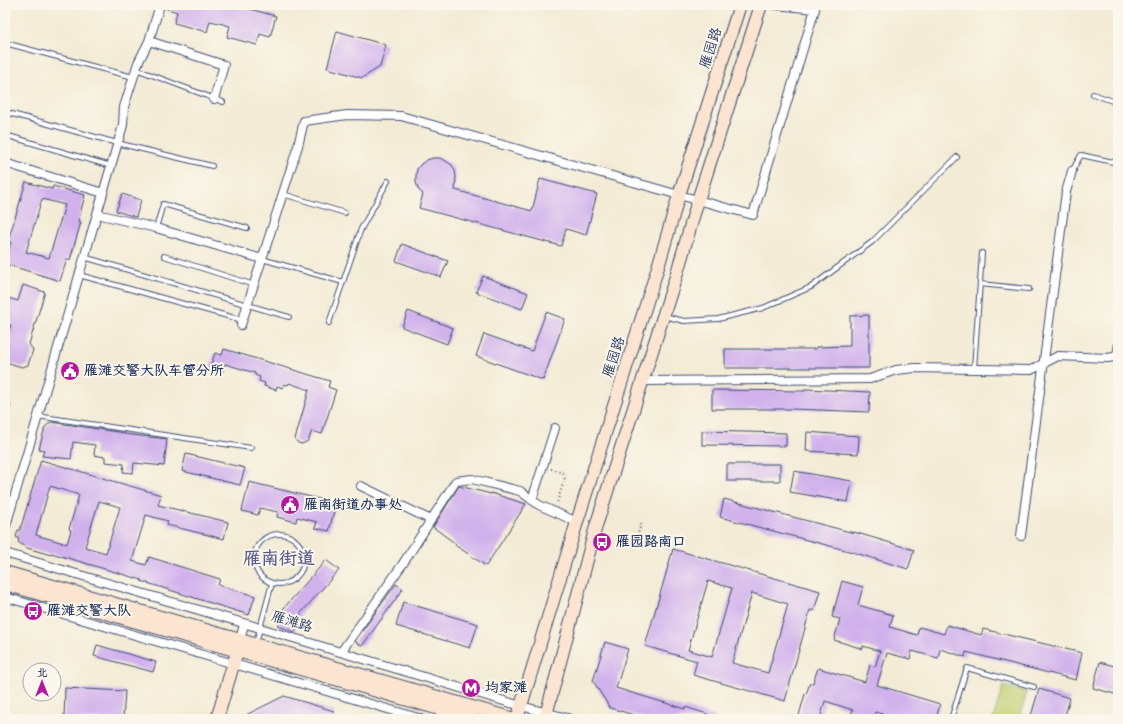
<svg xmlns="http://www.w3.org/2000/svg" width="1123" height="724" font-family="Mynerve,'LXGW WenKai TC',sans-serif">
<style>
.green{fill:#c1cf71;stroke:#6e7f68}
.building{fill:#d0b1ec;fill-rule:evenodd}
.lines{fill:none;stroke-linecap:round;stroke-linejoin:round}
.service-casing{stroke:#3b4b70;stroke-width:6}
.minor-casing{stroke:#3b4b70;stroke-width:10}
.secondary-casing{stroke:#3b4b70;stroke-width:14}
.path{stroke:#3b4b70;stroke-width:2;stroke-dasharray:1 3;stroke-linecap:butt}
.service{stroke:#fff;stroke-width:4}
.minor{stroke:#fff;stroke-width:8}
.secondary{stroke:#fce5d0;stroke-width:12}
.labels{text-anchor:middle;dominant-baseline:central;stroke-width:4;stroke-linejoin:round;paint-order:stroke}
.street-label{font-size:14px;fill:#1b2f5e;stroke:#fbf7ec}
.poi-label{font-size:14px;font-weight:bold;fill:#1b2f5e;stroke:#fbf7ec;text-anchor:start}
.district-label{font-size:18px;font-weight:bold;fill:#5a5c90;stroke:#fbf7ec}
</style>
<rect width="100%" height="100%" fill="#fbf7ec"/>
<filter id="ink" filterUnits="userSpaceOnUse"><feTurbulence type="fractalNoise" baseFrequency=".025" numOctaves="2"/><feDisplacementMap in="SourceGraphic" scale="8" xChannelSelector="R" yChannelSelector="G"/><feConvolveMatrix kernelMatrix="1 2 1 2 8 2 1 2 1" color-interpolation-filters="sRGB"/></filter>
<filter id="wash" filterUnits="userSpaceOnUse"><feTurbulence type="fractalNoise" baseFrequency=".012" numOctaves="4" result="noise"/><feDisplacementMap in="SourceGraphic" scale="16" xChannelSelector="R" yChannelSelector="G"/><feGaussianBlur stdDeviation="0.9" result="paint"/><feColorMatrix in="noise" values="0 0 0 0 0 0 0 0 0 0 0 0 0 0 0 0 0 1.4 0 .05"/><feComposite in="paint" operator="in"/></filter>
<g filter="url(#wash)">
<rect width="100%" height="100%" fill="#f3ebd5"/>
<path class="green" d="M1003,686L1027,692L1019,719H993Z"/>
<g id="blocks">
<path class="building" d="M165,5H235L276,16L270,37L260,34L257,45L227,37L230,26L219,23L210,21L207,32L174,23L177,12L165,8Z
M337,31L386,45L380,67L362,78L327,68Z
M433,158H440L446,161L452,165L455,171L456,177L455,190L532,211L540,179L597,194L586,235L566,229L561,246L419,208L423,194L418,189L416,182V176L417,169L421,164L427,160Z
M26,182L52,189L53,186L85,195L78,222H81L70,260L67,259L60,281L5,264L11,242L8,241ZM42,199L65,205L49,258L26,252Z
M122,194L141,200L136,217L116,211Z
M402,244L448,261L441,277L396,261Z
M483,276L528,293L522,309L476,292Z
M23,285L45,292L29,344L33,350L28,365L22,367L5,362V338L7,336L11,325L5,323V297L18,301Z
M408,311L453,328L447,344L402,327Z
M546,312L565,319L543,380L476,356L484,334L532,351Z
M869,315V368H725V349H816V347L850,346V316Z
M224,349L330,381L328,387L336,390L322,434L312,431L308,441L302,444L298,443L295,439L309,390L289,383L288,385L284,384L283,388L277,386L276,390L264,386L265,383L259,381L260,377L255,375V373L225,364L222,373L209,370L215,353L222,355Z
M805,389L870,392L869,412L793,409H712V390L805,391Z
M51,422L124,433V434L167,439L164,466L134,463L133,473L123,472L124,464L105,462V457L94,455L95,445L73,442L71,459L42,456L44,450L39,449L45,427Z
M702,431L786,433V446L702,445Z
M807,432L859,436L858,454L806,451Z
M186,454L245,468L240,485L182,471Z
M41,460L161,495L158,505L228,522L224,539L167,525L168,521L146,515L132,561L146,565L149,557L220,579L218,585L255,596L249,615L141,581L142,580L51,553V555L27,548L18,542L19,539L16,537L18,530H20ZM50,486L79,495L69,529L71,530L67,544L36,535ZM99,501L120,507L106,553L85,547Z
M727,464H780V481H727Z
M794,471L852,481L848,502L790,492Z
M249,482L336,503L329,531L315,528L317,522L297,517L296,522L277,517L278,512L260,508L258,515L242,511Z
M459,486L491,494V493L526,504L486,566L455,545L456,544L433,527Z
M724,499L854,533V532L914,550L908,569L849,551L720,517Z
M673,549L820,591L814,611L810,610L785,701L693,675L697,661L645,646ZM708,581L732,588L712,657L688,650ZM752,593L788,604L768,673L732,663Z
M326,560L339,570L301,613L295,632L278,626L284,608Z
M842,581L863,587L858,605L893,615L890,627L917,635L919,627L944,634L947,625L981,635L983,629L1082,653L1076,680L966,652L965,657L940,649L938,658L912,651L910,659L887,653L877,685L940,704L936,719H920L910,716V719H901L875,712L873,719H865L851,715L853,710L825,701L820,719H798L805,694H806L810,683H813L818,668L865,682L870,665L875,667L880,651L863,646V649L834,640L840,619L832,617Z
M396,584L403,589L362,646L355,641Z
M403,602L478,624L470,648L396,626Z
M605,642L628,649L616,688L685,709V707L695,710L716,717L715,719H648L610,708L593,681Z
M97,645L156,662L153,672L94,656Z
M1100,662L1118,667V695L1093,688Z
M65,688L125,691L123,719H64Z
M1039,689L1070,698L1064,719H1030Z
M284,696L334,711L331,719H293L281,715L274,719H238Z"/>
</g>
</g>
<g filter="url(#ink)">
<use href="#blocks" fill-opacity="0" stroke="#3b4b70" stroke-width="1"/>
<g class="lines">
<g class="service-casing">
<path id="service" d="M5,43L133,77
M136,69L223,102
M1093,94L1118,103
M5,112L117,143L212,166
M5,135L111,166
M1072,171L1081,155L1118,163
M283,194L345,213
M156,228L163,204L247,228
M164,256L254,285
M84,257L289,317
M262,259L343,282
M79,275L242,320
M980,284L1029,289
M664,316L684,321L718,319L763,308L811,287L872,242L957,157
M329,323L361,229L388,181
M1115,356L1118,337
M974,369L982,253
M5,395L8,405L5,416
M37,416L251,448
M254 559a25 25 0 1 1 50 0a25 25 0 1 1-50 0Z
M256,643L272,583
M951,719L967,668L1034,687"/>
</g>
<g class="minor-casing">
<path id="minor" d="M149,41L224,65L214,99
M5,163L103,193
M97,214L156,228L262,259
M241,325L298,146L304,121L347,115L401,116L679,195L753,215L815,9L776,5
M643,381L870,379L896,370L915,368L1031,370L1058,356L1108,358L1118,356
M361,486L431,520
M532,500L555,428
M5,529L123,125L124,107L138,63L149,41L160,5
M1021,536L1066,192L1072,171
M5,553L260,628L521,706L571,719
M5,597L422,719
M240,640L244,624
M341,652L404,562L456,481L472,479L520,491L539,505L577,522"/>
</g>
<g class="secondary-casing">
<path id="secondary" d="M5,572L514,719
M5,584L474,719
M217,719L239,645
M517,719L577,522L658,267L679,195L740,5
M545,719L596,526L677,273L698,200L761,5"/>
</g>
<path class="path" d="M551,469L566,474L557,503
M635,544L641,524"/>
<use href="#service" class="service"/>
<use href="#minor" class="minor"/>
<use href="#secondary" class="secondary"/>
</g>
</g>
<defs>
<g id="civic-disc" transform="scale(1)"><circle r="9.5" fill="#b5179e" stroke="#fbf7ec"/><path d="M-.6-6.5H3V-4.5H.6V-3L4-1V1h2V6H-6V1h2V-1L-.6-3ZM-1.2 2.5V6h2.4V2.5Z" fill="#fff"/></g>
<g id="bus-disc" transform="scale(1)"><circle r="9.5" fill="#b5179e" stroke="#fbf7ec"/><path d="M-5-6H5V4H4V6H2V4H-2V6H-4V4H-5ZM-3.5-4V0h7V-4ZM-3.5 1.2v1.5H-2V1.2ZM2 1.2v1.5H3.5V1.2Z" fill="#fff"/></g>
<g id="metro-disc" transform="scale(1)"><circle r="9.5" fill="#b5179e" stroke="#fbf7ec"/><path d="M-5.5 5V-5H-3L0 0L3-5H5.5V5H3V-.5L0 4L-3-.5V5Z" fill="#fff"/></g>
</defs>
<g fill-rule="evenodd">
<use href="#civic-disc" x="70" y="371"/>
<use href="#civic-disc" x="290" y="505"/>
<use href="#bus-disc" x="602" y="542"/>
<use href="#bus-disc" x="33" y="611"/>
<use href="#metro-disc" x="471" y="688"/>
</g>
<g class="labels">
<g class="street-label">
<text transform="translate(711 48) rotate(-72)">雁园路</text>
<text transform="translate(614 357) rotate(-72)">雁园路</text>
<text transform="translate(292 622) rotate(17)">雁滩路</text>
</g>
<g class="poi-label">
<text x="84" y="371">雁滩交警大队车管分所</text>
<text x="304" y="505">雁南街道办事处</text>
<text x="616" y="542">雁园路南口</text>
<text x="47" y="611">雁滩交警大队</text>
<text x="485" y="688">均家滩</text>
</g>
<g class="district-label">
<text x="279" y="559">雁南街道</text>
</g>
</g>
<rect width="1123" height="724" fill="none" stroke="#fbf7ec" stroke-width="20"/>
<g transform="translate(42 682)"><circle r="19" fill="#fbf7ec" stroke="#a1a7b3"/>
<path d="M0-3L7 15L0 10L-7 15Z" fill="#b5179e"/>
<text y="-6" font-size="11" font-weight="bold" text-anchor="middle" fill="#1b2f5e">北</text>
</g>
</svg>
